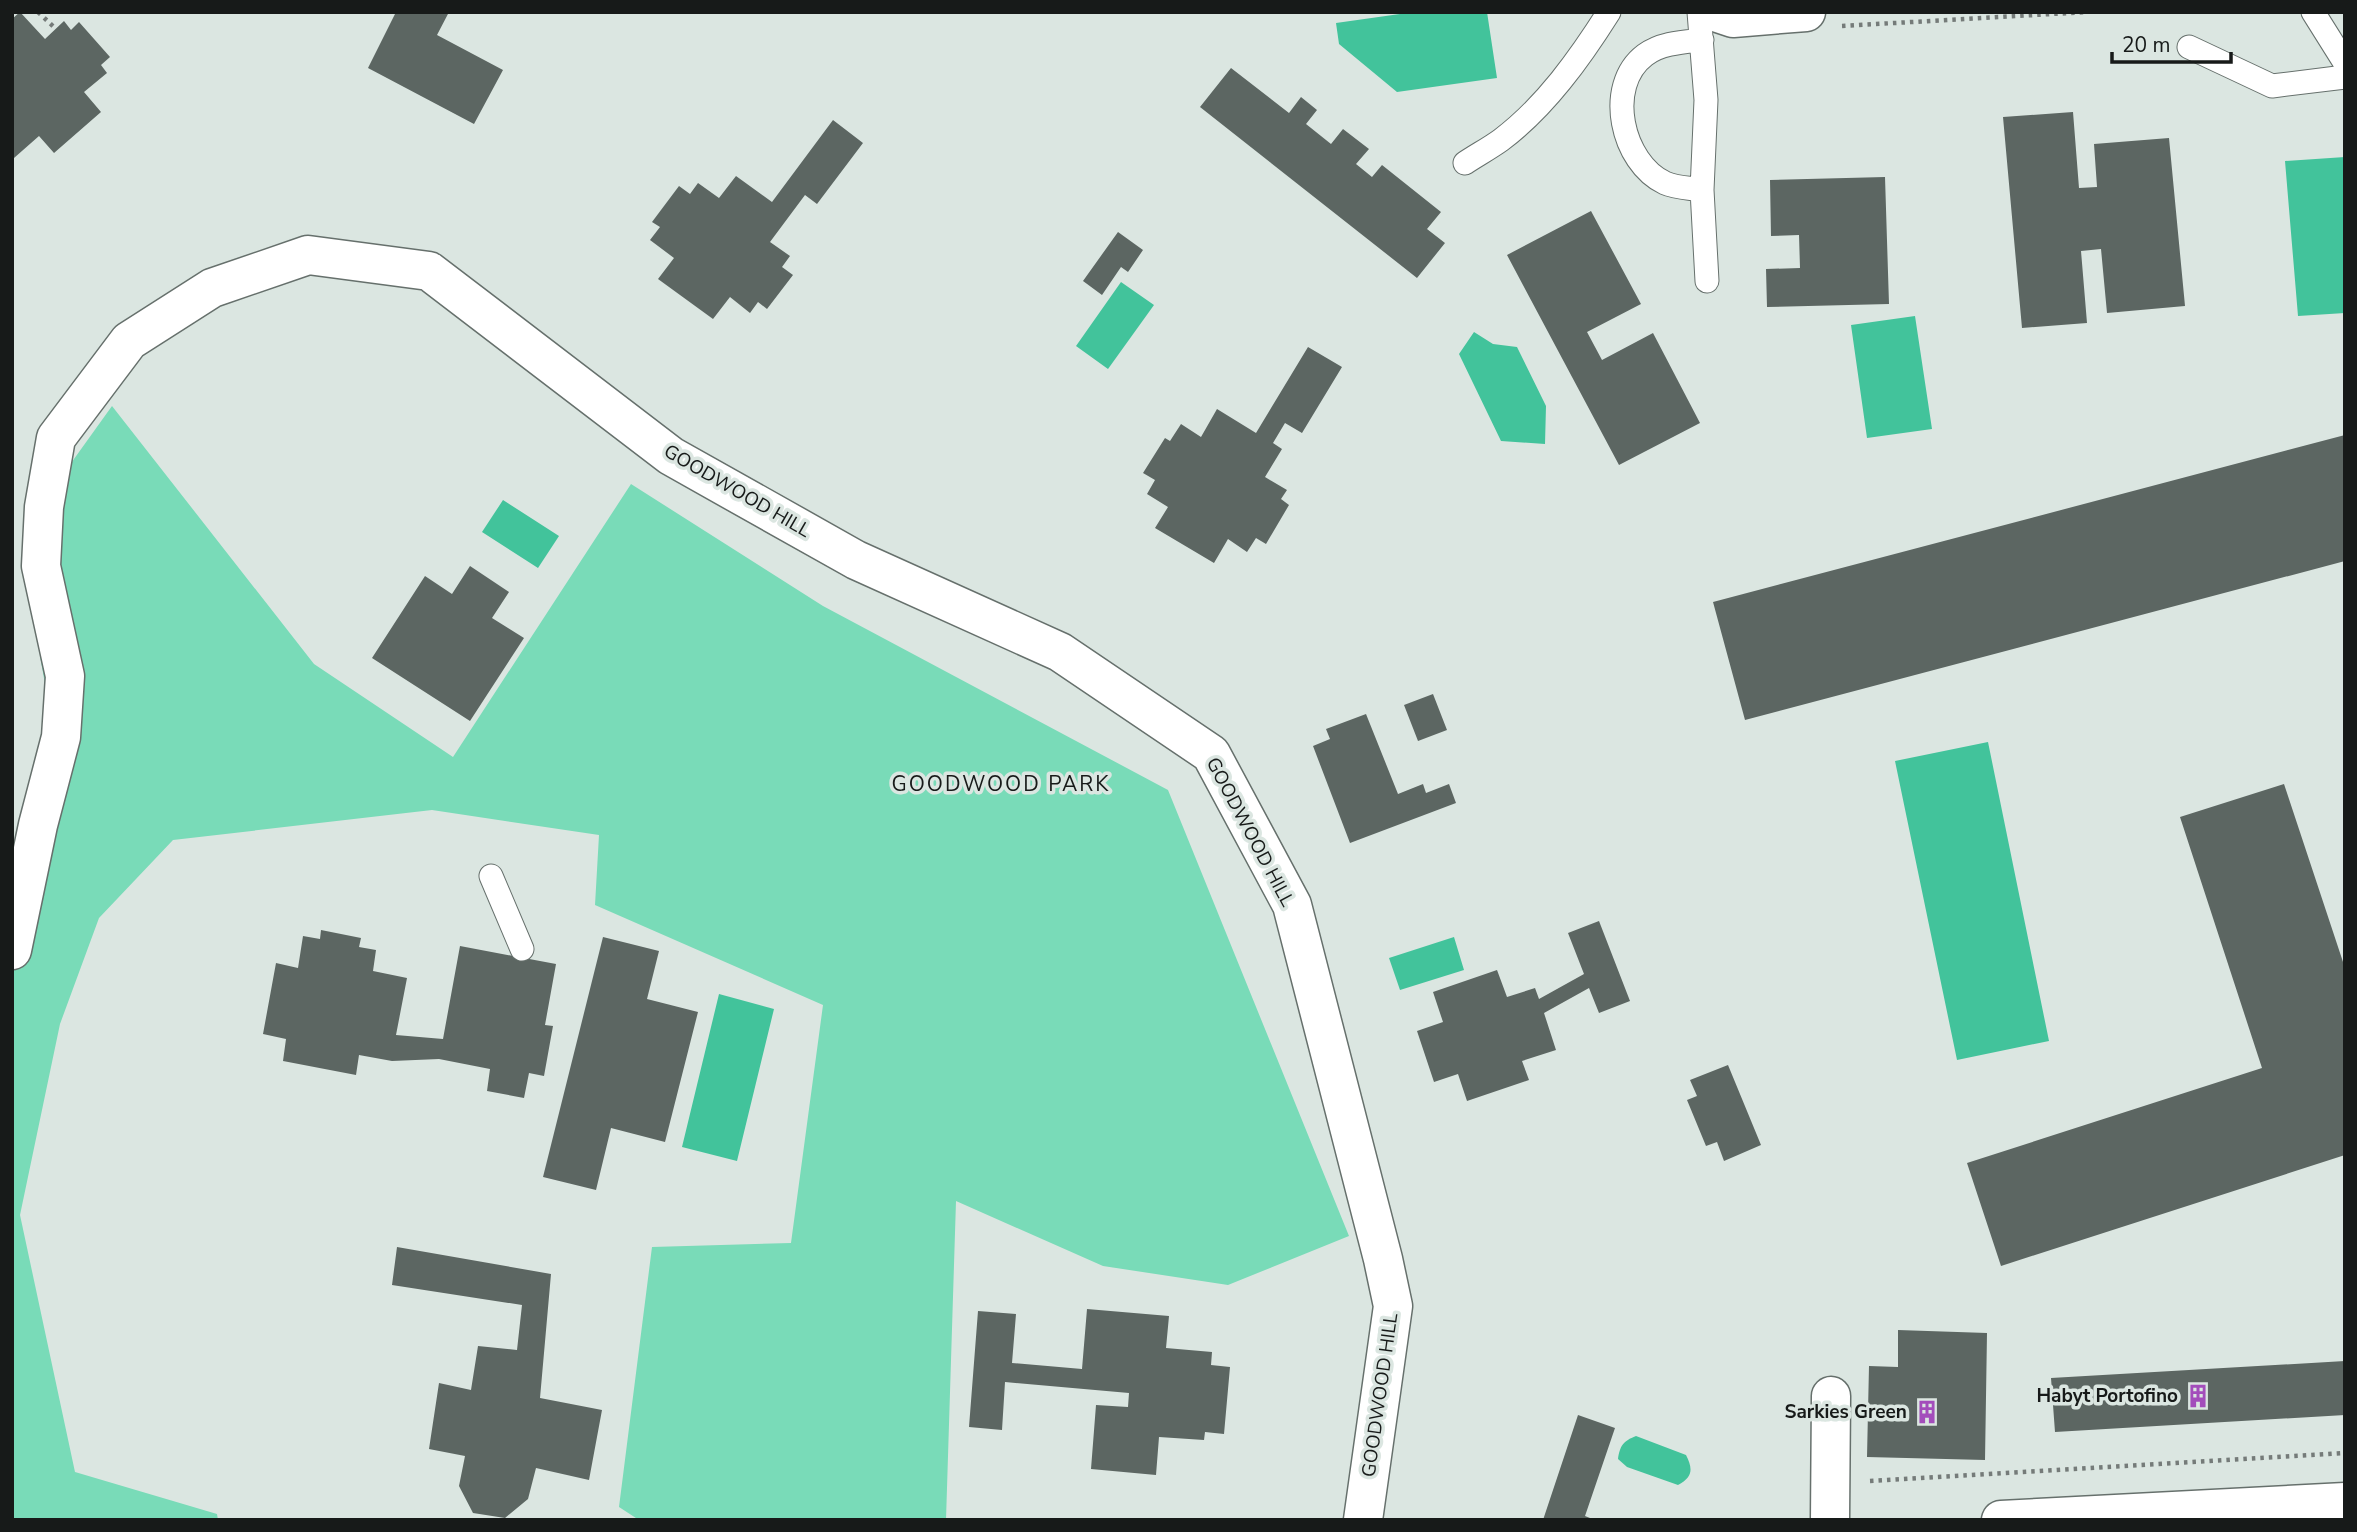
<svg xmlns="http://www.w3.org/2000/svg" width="2357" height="1532" font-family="'Nunito Sans',sans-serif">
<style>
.green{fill:#79dbb8}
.water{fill:#42c39b}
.building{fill:#5c6662}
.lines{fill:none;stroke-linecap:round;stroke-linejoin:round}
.lane-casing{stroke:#66706c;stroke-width:25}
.street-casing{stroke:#66706c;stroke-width:41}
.path{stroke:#757b79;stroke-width:4.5;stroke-dasharray:3.5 5;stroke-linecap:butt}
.lane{stroke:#fff;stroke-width:23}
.street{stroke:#fff;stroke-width:38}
.labels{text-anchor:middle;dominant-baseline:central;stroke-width:7;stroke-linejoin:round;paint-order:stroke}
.street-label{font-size:19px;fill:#171a19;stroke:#dbe6e1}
.poi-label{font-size:19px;font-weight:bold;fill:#171a19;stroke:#dbe6e1;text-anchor:end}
.neighbourhood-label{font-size:21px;letter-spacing:2px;fill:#171a19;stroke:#dbe6e1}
</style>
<rect width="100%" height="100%" fill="#dbe6e1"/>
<path class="green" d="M112,406L314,664L453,757L631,484L823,606L1168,790L1349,1236L1228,1285L1103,1266L956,1201L946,1520H639L619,1507L652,1247L791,1243L823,1005L595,905L599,835L432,810L173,840L99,918L60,1024L20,1215L75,1472L217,1514L218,1520H12V946L63,785L40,656L46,498Z"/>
<path class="water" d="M1414,12H1487L1497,78L1397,92L1339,44L1336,23Z
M2345,157V313L2298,316L2285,161Z
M1121,282L1154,305L1108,369L1076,346Z
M1915,316L1932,429L1867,438L1851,325Z
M1474,332L1493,344L1517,347L1546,406L1545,444L1501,441L1459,354Z
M503,500L559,536L538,568L482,532Z
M1988,742L2049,1041L1957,1060L1895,761Z
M1454,937L1464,970L1400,990L1389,958Z
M719,994L774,1009L737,1161L682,1147Z
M1636,1436L1686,1455C1693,1469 1693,1477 1678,1485L1627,1467L1618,1459C1620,1446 1623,1441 1636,1436Z"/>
<path class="building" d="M20,12L45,39L64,21L71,30L79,22L110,57L101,65L107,73L84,92L101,112L54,153L39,136L14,158L12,19Z
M396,12H449L437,35L503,70L474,124L368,68Z
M1231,68L1289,113L1301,97L1317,110L1306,124L1331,144L1343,129L1369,149L1356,164L1372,177L1382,165L1441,212L1427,229L1445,243L1417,278L1200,107Z
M2073,112L2079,188L2097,187L2094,144L2169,138L2185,306L2107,313L2101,249L2081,251L2087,323L2022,328L2003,117Z
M833,120L863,143L817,204L805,195L770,242L790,256L782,267L793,275L767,309L758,302L750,313L730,297L713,319L658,279L674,258L650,240L660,227L652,222L679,186L690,194L698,183L719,198L736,176L772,202Z
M1885,177L1889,304L1767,307L1766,269L1800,268L1799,235L1771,236L1770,180Z
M1591,211L1641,304L1587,332L1602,360L1653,333L1700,423L1619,465L1507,255Z
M1118,232L1143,250L1128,272L1121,267L1102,295L1083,281Z
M1308,347L1342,367L1302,433L1285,423L1273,443L1282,449L1265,477L1287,490L1281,499L1289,505L1266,544L1256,538L1247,552L1228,539L1214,563L1155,528L1168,507L1147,494L1155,480L1143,473L1165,438L1170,441L1181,424L1201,437L1217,409L1256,433Z
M2345,435V561L1745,720L1713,602Z
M470,566L509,592L492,618L524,638L470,721L372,658L425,576L452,594Z
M1433,694L1447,730L1418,741L1404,705Z
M1366,714L1398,794L1423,784L1426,793L1449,784L1456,803L1350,843L1313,746L1330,739L1326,729Z
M2284,784L2345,968V1155L2001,1266L1967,1163L2262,1068L2180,817Z
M1599,921L1630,1001L1599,1013L1589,988L1544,1013L1556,1050L1522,1061L1529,1080L1467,1101L1458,1074L1434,1082L1417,1031L1443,1022L1433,992L1497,970L1507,997L1535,988L1539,999L1584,974L1568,933Z
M321,930L361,938L359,947L376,950L373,971L407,978L396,1035L443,1039L460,946L556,964L545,1025L553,1026L544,1076L529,1073L524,1098L487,1091L490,1069L439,1059L392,1061L359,1055L356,1075L283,1061L286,1039L263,1034L276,963L298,968L303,936L320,939Z
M603,937L659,951L647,999L698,1012L665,1142L611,1128L596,1190L543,1177Z
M1728,1065L1761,1145L1724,1161L1717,1142L1706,1146L1687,1100L1697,1096L1690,1080Z
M397,1247L551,1274L540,1398L602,1410L589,1480L536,1468L528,1499L505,1518L473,1513L459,1486L465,1456L429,1449L439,1383L471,1390L478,1346L517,1350L522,1305L392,1285Z
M1087,1309L1169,1316L1166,1348L1212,1352L1211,1365L1230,1367L1224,1434L1205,1432L1204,1440L1159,1437L1156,1475L1091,1469L1096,1405L1128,1407L1129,1393L1005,1382L1002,1430L969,1427L978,1311L1016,1314L1012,1363L1082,1369Z
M1898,1330L1987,1333L1985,1460L1867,1457L1869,1366L1898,1367Z
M2345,1361V1415L2055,1432L2051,1378Z
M1578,1415L1615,1428L1585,1516L1595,1520H1543Z"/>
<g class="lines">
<g class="lane-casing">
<path id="lane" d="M1699,12L1706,100L1702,190L1707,281
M2313,12L2345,63
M1702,40C1683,42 1661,43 1645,55C1604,86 1622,163 1665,183C1676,188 1691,188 1702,190
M2189,47L2272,86L2345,77
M1465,163C1477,155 1490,148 1501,140C1545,107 1580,58 1609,12
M491,876L522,949"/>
</g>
<g class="street-casing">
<path id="street" d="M1715,12L1733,18L1806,12
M12,950L38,825L61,737L65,676L41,566L44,507L56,438L129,341L212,288L308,255L429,271L671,456L856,560L1060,652L1211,754L1292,905L1383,1259L1393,1306L1363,1520
M1830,1520L1831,1396
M2001,1520L2345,1502"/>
</g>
<path class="path" d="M38,12L56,29
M1842,26L2087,12
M1870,1481L2345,1453"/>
<use href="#lane" class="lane"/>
<use href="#street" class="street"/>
</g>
<defs>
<g id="building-bare" transform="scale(1.89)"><path d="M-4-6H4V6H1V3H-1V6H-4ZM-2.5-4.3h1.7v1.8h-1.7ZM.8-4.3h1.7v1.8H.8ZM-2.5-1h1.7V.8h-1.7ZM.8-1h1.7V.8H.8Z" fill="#a34dbb" stroke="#dbe6e1" stroke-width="2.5" paint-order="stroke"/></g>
</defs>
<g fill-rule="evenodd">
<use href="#building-bare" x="2198" y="1396"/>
<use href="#building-bare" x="1927" y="1412"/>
</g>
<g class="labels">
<g class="street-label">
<text transform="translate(737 491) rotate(30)">GOODWOOD HILL</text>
<text transform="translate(1250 832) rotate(62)">GOODWOOD HILL</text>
<text transform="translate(1380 1395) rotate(-82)">GOODWOOD HILL</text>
</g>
<g class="poi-label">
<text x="2178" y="1396">Habyt Portofino</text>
<text x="1907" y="1412">Sarkies Green</text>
</g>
<g class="neighbourhood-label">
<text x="1001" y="784">GOODWOOD PARK</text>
</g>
</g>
<rect width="2357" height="1532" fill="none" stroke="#171a19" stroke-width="28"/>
<path d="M2112 52v10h119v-10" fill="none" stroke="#171a19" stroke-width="3.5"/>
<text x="2122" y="52" font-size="21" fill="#171a19" stroke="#dbe6e1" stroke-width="5" paint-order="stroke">20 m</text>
</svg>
